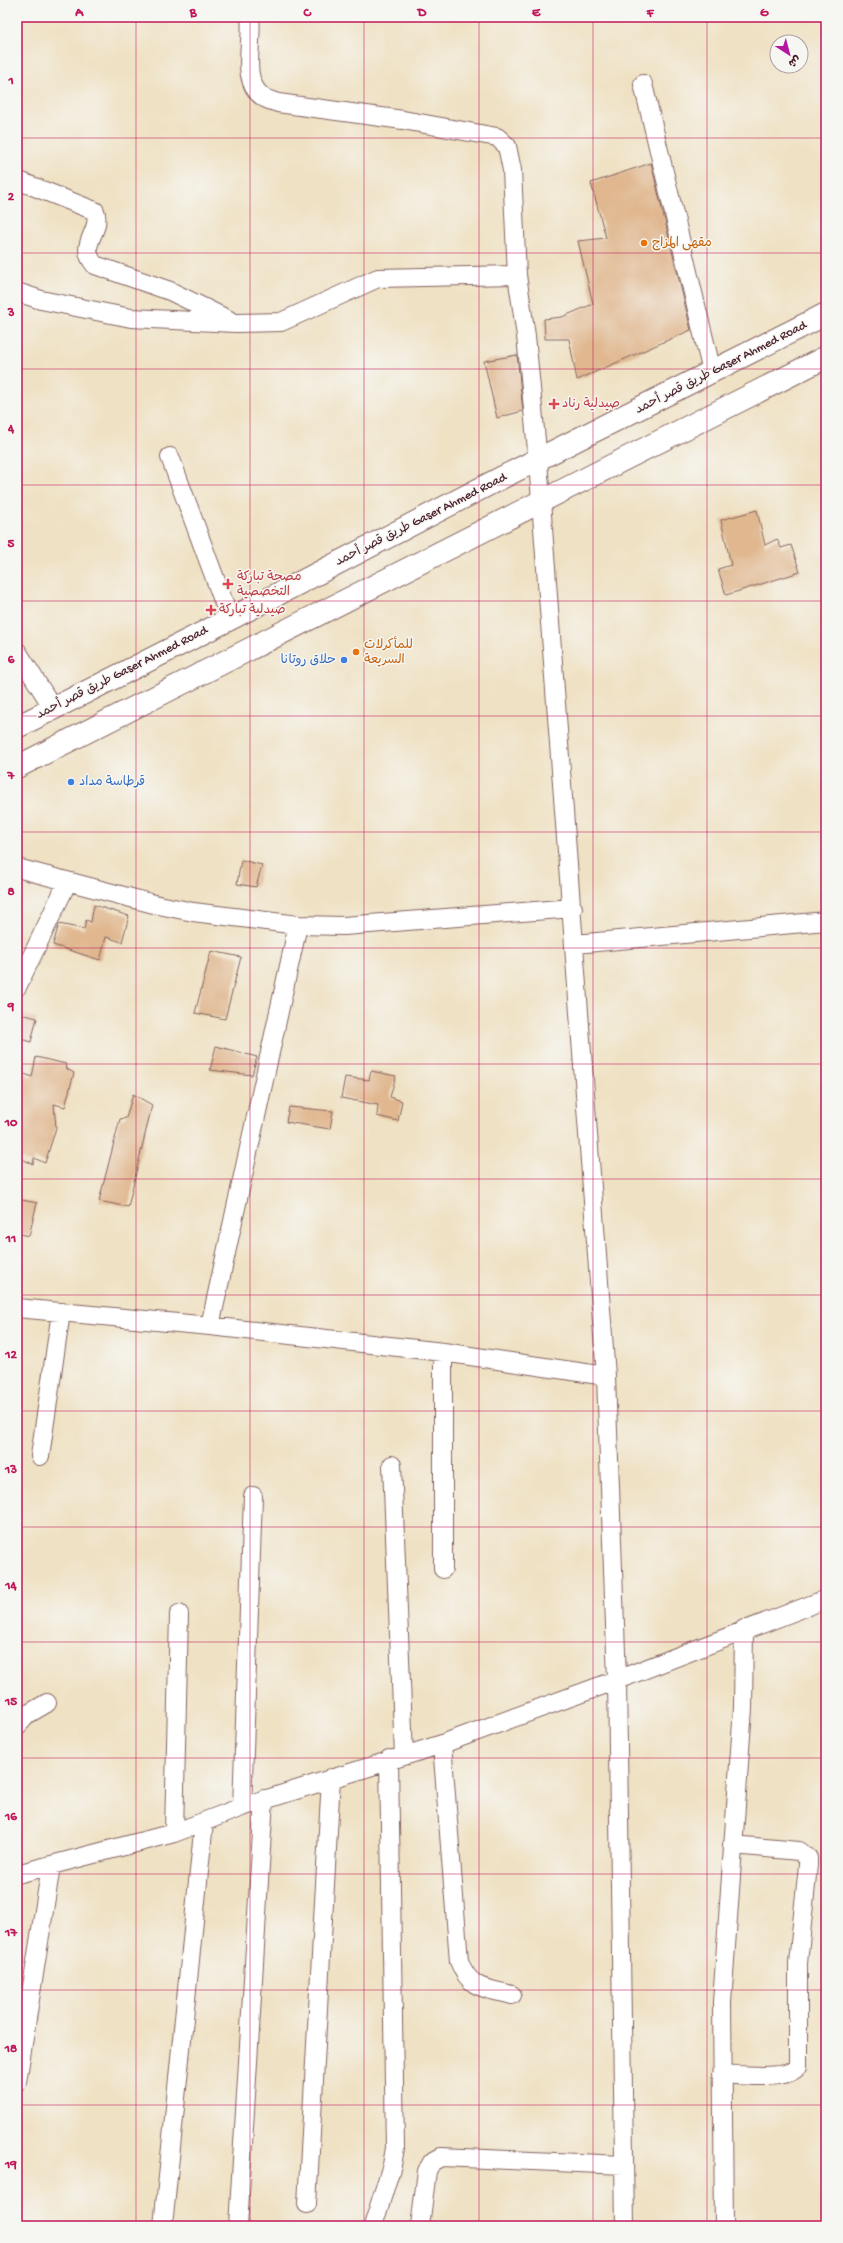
<svg xmlns="http://www.w3.org/2000/svg" width="843" height="2243" font-family="'Gochi Hand','Playpen Sans Arabic',sans-serif">
<style>
.building{fill:#e0b78f}
.lines{fill:none;stroke-linecap:round;stroke-linejoin:round}
.minor-casing{stroke:#846360;stroke-width:20}
.major-casing{stroke:#846360;stroke-width:24}
.minor{stroke:#fff;stroke-width:18}
.major{stroke:#fff;stroke-width:22}
.grid{fill:none;stroke:#c2185b;stroke-width:1;stroke-opacity:0.55}
.food-dot{fill:#e8710a;stroke:#f6f6f2;stroke-width:1.5}
.health-dot{fill:#e0444e;stroke:#f6f6f2;stroke-width:1.5}
.shop-dot{fill:#3f7fe0;stroke:#f6f6f2;stroke-width:1.5}
.labels{text-anchor:middle;dominant-baseline:central;stroke-width:3;stroke-linejoin:round;paint-order:stroke}
.food-label{font-size:13px;fill:#c56008;stroke:#f6f6f2;text-anchor:start}
.street-label{font-size:13px;fill:#4a1f2b;stroke:#f6f6f2}
.health-label{font-size:13px;fill:#be3a42;stroke:#f6f6f2;text-anchor:start}
.shop-label{font-size:13px;fill:#366cbe;stroke:#f6f6f2;text-anchor:end}
.neatline{fill:none;stroke:#c2185b;stroke-width:1.5}
.grid-label{font-size:13px;text-anchor:middle;font-weight:bold;fill:#c2185b}
</style>
<rect width="100%" height="100%" fill="#f6f6f2"/>
<filter id="ink" filterUnits="userSpaceOnUse"><feTurbulence type="fractalNoise" baseFrequency=".025" numOctaves="2"/><feDisplacementMap in="SourceGraphic" scale="8" xChannelSelector="R" yChannelSelector="G"/><feConvolveMatrix kernelMatrix="1 2 1 2 8 2 1 2 1" color-interpolation-filters="sRGB"/></filter>
<filter id="wash" filterUnits="userSpaceOnUse"><feTurbulence type="fractalNoise" baseFrequency=".012" numOctaves="4" result="noise"/><feDisplacementMap in="SourceGraphic" scale="16" xChannelSelector="R" yChannelSelector="G"/><feGaussianBlur stdDeviation="0.9" result="paint"/><feColorMatrix in="noise" values="0 0 0 0 0 0 0 0 0 0 0 0 0 0 0 0 0 1.4 0 .05"/><feComposite in="paint" operator="in"/></filter>
<g filter="url(#wash)">
<rect width="100%" height="100%" fill="#efe1c3"/>
<g id="blocks">
<path class="building" d="M651,163L691,330L577,380L569,339H545L544,319L562,317L593,304L578,241L606,238L591,183Z
M517,355L523,411L497,418L484,361Z
M757,510L765,545L777,539L781,548L791,545L800,572L726,595L718,569L731,565L721,520Z
M241,860L262,865L256,887L237,884Z
M94,905L129,916L122,942L106,937L100,960L53,945L59,924L84,929L86,920L91,922Z
M211,951L241,957L225,1019L195,1013Z
M17,1013L37,1018L31,1042L17,1038Z
M216,1046L257,1057L252,1075L210,1070Z
M36,1057L66,1064L67,1069L74,1073L65,1107L54,1104L56,1128L45,1163L34,1158L33,1164L17,1157V1071L32,1077Z
M371,1071L396,1076L390,1097L402,1101L398,1121L377,1116L378,1105L341,1098L345,1077L369,1080Z
M133,1094L152,1105L128,1207L99,1201L120,1119L126,1118Z
M289,1107L333,1111L330,1129L286,1122Z
M17,1199L37,1203L29,1236L17,1233Z"/>
</g>
</g>
<g filter="url(#ink)">
<use href="#blocks" fill-opacity="0" stroke="#846360" stroke-width="1"/>
<g class="lines">
<g class="minor-casing">
<path id="minor" d="M250,17C254,41 239,80 263,97C267,100 273,101 278,103L403,120L497,137L507,146L512,170L517,275L526,336L538,461L606,1376L617,1680L625,2226
M643,84L712,372
M17,180L95,211C103,233 76,243 95,265L170,291L229,320
M17,292L41,300L131,318L236,323L281,322L378,278L517,275
M170,457L230,619
M17,651L53,708
M17,868L154,904L193,912L298,925L344,926L573,908
M575,944L826,921
M17,987L67,883
M17,1308L210,1326L443,1352L606,1376
M210,1326L298,925
M40,1456L61,1312
M392,1465L404,1755
M443,1569V1352
M17,1726L28,1714L47,1703
M442,1744L459,1961C470,1990 485,1988 512,1995
M242,1807L253,1496
M174,1833L179,1614
M17,1874L174,1833L242,1807L442,1744L617,1680L826,1599
M722,2074C739,2075 789,2081 798,2066V1963L808,1865V1858L799,1851L732,1845
M17,2082L51,1866
M307,2204L331,1778
M163,2226L204,1822
M238,2226L264,1799
M373,2226L392,2165L395,2148L389,1759
M420,2226L427,2171L432,2162L441,2157L624,2165
M724,2226L722,2002L743,1708L744,1629"/>
</g>
<g class="major-casing">
<path id="major" d="M17,727L230,619L497,480L826,314
M17,767L826,357"/>
</g>
<use href="#minor" class="minor"/>
<use href="#major" class="major"/>
</g>
</g>
<path class="grid" d="M136,17V2226M250,17V2226M364,17V2226M479,17V2226M593,17V2226M707,17V2226M17,138H826M17,253H826M17,369H826M17,485H826M17,601H826M17,716H826M17,832H826M17,948H826M17,1064H826M17,1179H826M17,1295H826M17,1411H826M17,1527H826M17,1642H826M17,1758H826M17,1874H826M17,1990H826M17,2105H826"/>
<g class="food-dot">
<circle cx="644" cy="243" r="4"/>
<circle cx="356" cy="652" r="4"/>
</g>
<g class="health-dot">
<path d="M552 398h4v4h4v4h-4v4h-4v-4h-4v-4h4z"/>
<path d="M226 578h4v4h4v4h-4v4h-4v-4h-4v-4h4z"/>
<path d="M209 604h4v4h4v4h-4v4h-4v-4h-4v-4h4z"/>
</g>
<g class="shop-dot">
<circle cx="344" cy="660" r="4"/>
<circle cx="71" cy="782" r="4"/>
</g>
<g class="labels">
<g class="food-label">
<text x="652" y="243">مقهى المزاج</text>
<text x="364" y="645">للمأكرلات<tspan x="364" dy="15">السريعة</tspan></text>
</g>
<g class="street-label">
<text transform="translate(721 368) rotate(-27)">طريق قصر أحمد Gaser Ahmed Road</text>
<text transform="translate(421 520) rotate(-27)">طريق قصر أحمد Gaser Ahmed Road</text>
<text transform="translate(122 673) rotate(-27)">طريق قصر أحمد Gaser Ahmed Road</text>
</g>
<g class="health-label">
<text x="562" y="404">صيدلية رناد</text>
<text x="237" y="577">مصحة تباركة<tspan x="237" dy="15">التخصصية</tspan></text>
<text x="219" y="610">صيدلية تباركة</text>
</g>
<g class="shop-label">
<text x="336" y="660">حلاق روتانا</text>
<text x="79" y="782" text-anchor="start">قرطاسة مداد</text>
</g>
</g>
<rect width="843" height="2243" fill="none" stroke="#f6f6f2" stroke-width="44"/>
<g transform="translate(789 54) rotate(144)"><circle r="19" fill="#f6f6f2" stroke="#b1a0a2"/>
<path d="M0-3L7 15L0 10L-7 15Z" fill="#b5179e"/>
<text y="-6" font-size="11" font-weight="bold" text-anchor="middle" fill="#4a1f2b">ش</text>
</g>
<rect x="22" y="22" width="799" height="2199" class="neatline"/>
<g class="grid-label">
<text x="79" y="16">A</text>
<text x="193" y="16">B</text>
<text x="307" y="16">C</text>
<text x="422" y="16">D</text>
<text x="536" y="16">E</text>
<text x="650" y="16">F</text>
<text x="764" y="16">G</text>
<text x="11" y="84">1</text>
<text x="11" y="200">2</text>
<text x="11" y="316">3</text>
<text x="11" y="432">4</text>
<text x="11" y="547">5</text>
<text x="11" y="663">6</text>
<text x="11" y="779">7</text>
<text x="11" y="895">8</text>
<text x="11" y="1010">9</text>
<text x="11" y="1126">10</text>
<text x="11" y="1242">11</text>
<text x="11" y="1358">12</text>
<text x="11" y="1473">13</text>
<text x="11" y="1589">14</text>
<text x="11" y="1705">15</text>
<text x="11" y="1820">16</text>
<text x="11" y="1936">17</text>
<text x="11" y="2052">18</text>
<text x="11" y="2168">19</text>
</g>
</svg>
